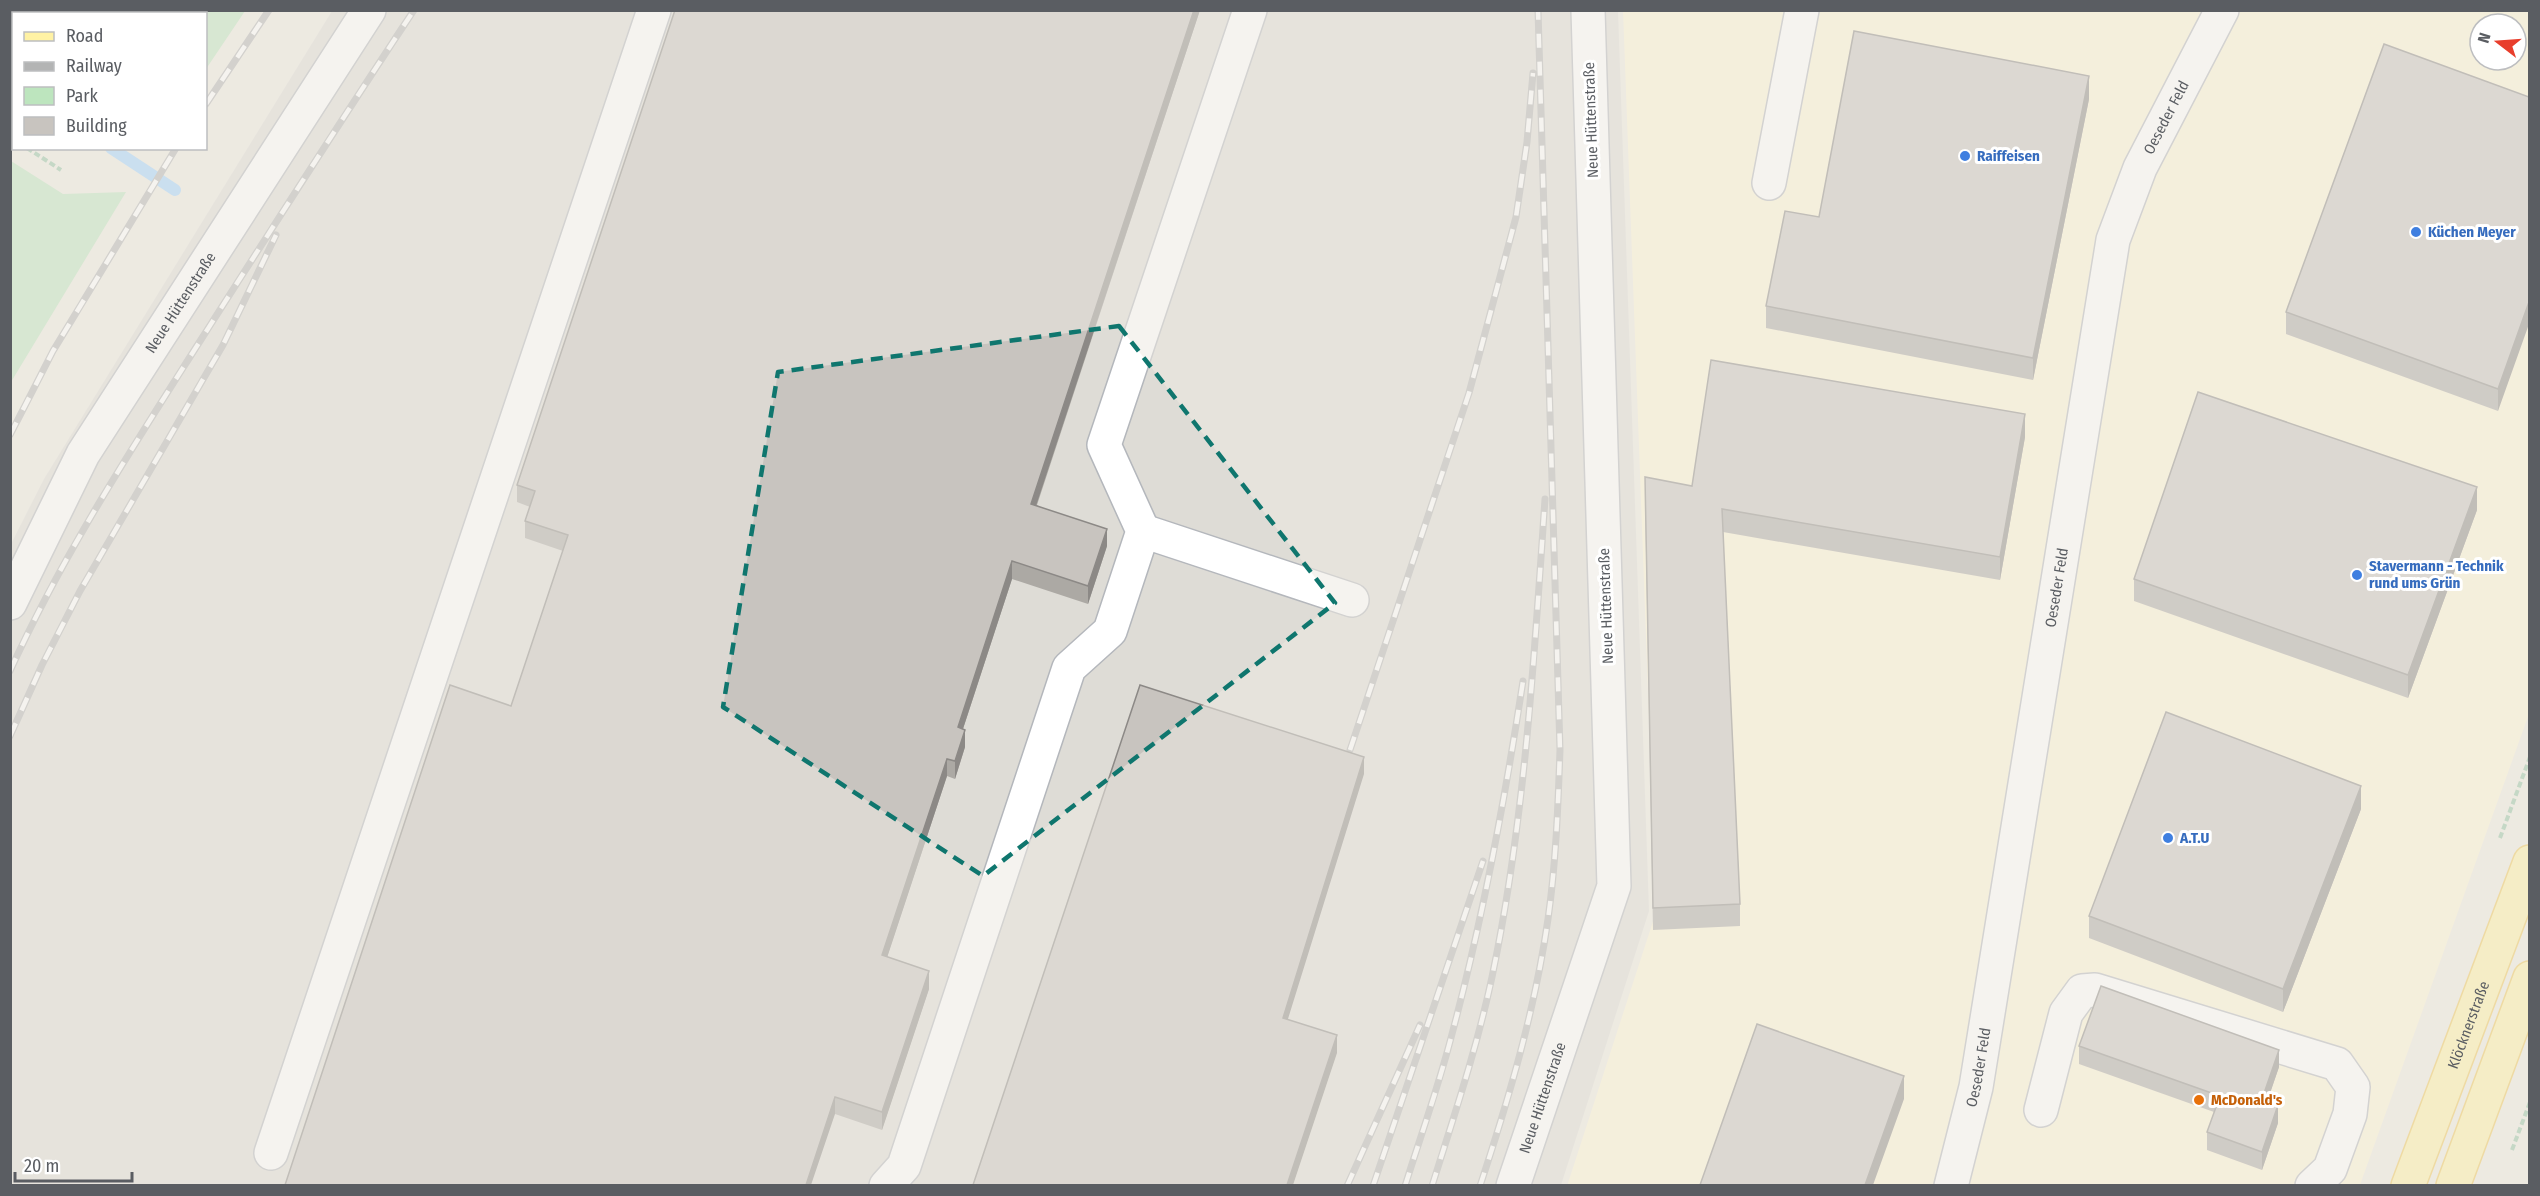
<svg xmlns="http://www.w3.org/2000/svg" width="2540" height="1196" font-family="'Fira Sans Condensed',sans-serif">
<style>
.commercial{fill:#fdf5d6;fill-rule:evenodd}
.industrial{fill:#dedcd6}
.green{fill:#bde5be}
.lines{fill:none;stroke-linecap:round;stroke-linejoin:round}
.stream{stroke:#9fd3ff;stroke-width:12}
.minor-casing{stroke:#b4b7bc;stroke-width:36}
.major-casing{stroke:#f0c857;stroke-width:36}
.path{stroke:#96c3a4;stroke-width:4;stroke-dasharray:6 3;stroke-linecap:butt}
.minor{stroke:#fff;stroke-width:33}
.major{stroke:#fff2a4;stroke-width:33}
.rail-casing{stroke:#b3b4b4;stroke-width:7}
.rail{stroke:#fff;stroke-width:4.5;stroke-dasharray:14;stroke-linecap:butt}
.wall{fill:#aca9a4}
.shaded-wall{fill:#8c8986}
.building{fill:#c8c4bf;stroke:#8c8986;stroke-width:1.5}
.marked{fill:none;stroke:#0f766e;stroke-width:4.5;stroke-dasharray:12 8;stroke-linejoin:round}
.shop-dot{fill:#3f7fe0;stroke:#fff;stroke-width:2}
.food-dot{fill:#e8710a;stroke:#fff;stroke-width:2}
.labels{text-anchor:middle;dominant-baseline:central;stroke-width:6;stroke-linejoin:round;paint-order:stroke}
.street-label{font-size:15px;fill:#5a5d62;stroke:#fff}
.shop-label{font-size:15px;font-weight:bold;fill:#366cbe;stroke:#fff;text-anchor:start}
.food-label{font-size:15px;font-weight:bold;fill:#c56008;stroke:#fff;text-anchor:start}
</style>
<rect width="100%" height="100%" fill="#edeae1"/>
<path class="commercial" d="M1623,11H2529V714L2360,1185L1567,1186L1656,912ZM2480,24H2516V60H2480Z"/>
<path class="industrial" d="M332,11H1618L1649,911L1561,1185H11L10,546L44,479Z"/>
<path class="green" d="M10,11L11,10L245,11L206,69V14H14L13,59L11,57Z
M11,161L63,194L126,192L11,382Z"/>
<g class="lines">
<path class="stream" d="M10,83L14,85
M111,148L175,190"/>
<g class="minor-casing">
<g id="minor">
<path d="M1769,183L1802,10"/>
<path d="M1143,531L1352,600"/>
<path id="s1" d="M10,603L83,454L369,10"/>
<path d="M2041,1110L2066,1013L2082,991L2095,990L2337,1064L2353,1087L2350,1114L2330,1169L2312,1186"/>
<path d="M271,1153L654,10"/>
<path d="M886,1186L904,1166L1069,668L1110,631L1143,531L1104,445L1250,10"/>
<path id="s2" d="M1513,1186L1614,886L1588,10"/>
<path id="s3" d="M1951,1186L1976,1087L2113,240L2140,168L2222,10"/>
</g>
</g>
<g class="major-casing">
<g id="major">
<path id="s4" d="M2408,1186L2530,862"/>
<path d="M2453,1186L2530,978"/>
</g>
</g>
<path class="path" d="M10,138L14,140
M27,148L61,170
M2500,838L2530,757
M2512,1150L2530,1102"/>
<use href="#minor" class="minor"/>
<use href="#major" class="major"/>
<g class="rail-casing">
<path id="rail" d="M206,104L269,10
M10,435L53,351L176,148
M10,671C61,558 129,453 195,349C267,236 340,122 414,10
M10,736L42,665L80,591L223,345L276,235
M1350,750L1469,393L1516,217L1527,142L1533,73
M1347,1186L1420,1025
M1373,1186L1483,861
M1405,1186C1421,1135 1439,1085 1452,1034C1483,918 1505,799 1523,681
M1432,1186C1454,1116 1477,1048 1492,977C1525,820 1534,659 1545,499
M1480,1186C1509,1098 1535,1010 1548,919C1556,863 1558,806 1560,750L1538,10"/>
</g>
<use href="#rail" class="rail"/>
</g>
<path class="wall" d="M675,10H1200L1037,505L1107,546L1088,604L1012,579L963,729L965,747L955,779L947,776L887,957L929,989L882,1130L835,1114L511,706L563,551L525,538V521L530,507L517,502V485Z
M2529,97L2498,411L2286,334V312Z
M2089,99L2033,380L1766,328V306L1819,217Z
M2025,437L2000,580L1723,532L1740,904V926L1653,930L1645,500L1692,486Z
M2477,510L2408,698L2134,601V579Z
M2361,809L2283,1012L2089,938V916Z
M2079,1046L2279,1067L2267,1101L2278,1123L2262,1170L2207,1150V1132L2214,1112L2079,1064Z"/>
<path class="shaded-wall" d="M1194,10H1200L1031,521V504Z
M2089,76V99L2033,380V358Z
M2529,302V324L2498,411V389Z
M2025,414V437L2000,580V557Z
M2477,487V510L2408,698V675Z
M1107,529V546L1088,604V586Z
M1012,561V579L958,744V727Z
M965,730V747L955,779V761Z
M1364,757V774L1283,1035V1018Z
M947,759V776L882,973V955Z
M2361,786V809L2283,1012V989Z
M929,971V989L882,1130V1112Z
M1337,1035V1053L1293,1185H1287Z
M2279,1050V1067L2262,1117V1099Z
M1904,1076V1099L1873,1185H1865Z
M835,1097V1114L811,1185H806Z
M2278,1105V1123L2262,1170V1152Z"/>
<path class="building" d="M675,10H1194L1031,504L1107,529L1088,586L1012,561L958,727L965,730L955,761L947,759L882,955L929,971L882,1112L835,1097L806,1185H285L450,685L511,706L568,535L525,521L535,491L517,485Z
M1854,31L2089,76L2033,358L1766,306L1785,211L1819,217Z
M2384,44L2529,97V302L2498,389L2286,312Z
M1711,360L2025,414L2000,557L1722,509L1740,904L1653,908L1645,477L1692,486Z
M2198,392L2477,487L2408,675L2134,579Z
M1140,685L1364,757L1283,1018L1337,1035L1287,1185H973Z
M2166,712L2361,786L2283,989L2089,916Z
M2101,986L2279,1050L2262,1099L2278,1105L2262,1152L2207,1132L2220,1096L2079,1046Z
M1757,1024L1904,1076L1865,1185H1700Z"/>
<path d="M0 0H2540V1196H0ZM1119,326L1335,603L983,876L723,707L778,372Z" fill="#edeae1" fill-opacity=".55" fill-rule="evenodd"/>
<path class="marked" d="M1119,326L1335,603L983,876L723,707L778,372Z"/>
<g class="shop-dot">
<circle cx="1965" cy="156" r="6"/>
<circle cx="2416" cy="232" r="6"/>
<circle cx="2357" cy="575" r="6"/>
<circle cx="2168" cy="838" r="6"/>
</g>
<circle class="food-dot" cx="2199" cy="1100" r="6"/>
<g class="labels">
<g class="street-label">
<text stroke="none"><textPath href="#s3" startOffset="1094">Oeseder Feld</textPath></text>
<text transform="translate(1591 120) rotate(-92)">Neue Hüttenstraße</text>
<text stroke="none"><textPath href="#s1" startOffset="346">Neue Hüttenstraße</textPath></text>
<text stroke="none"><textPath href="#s3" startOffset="608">Oeseder Feld</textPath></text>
<text transform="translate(1606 606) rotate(-92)">Neue Hüttenstraße</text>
<text stroke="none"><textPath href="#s4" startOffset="172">Klöcknerstraße</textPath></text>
<text stroke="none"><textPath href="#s3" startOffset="122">Oeseder Feld</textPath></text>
<text stroke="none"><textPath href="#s2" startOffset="93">Neue Hüttenstraße</textPath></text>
</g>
<g class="shop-label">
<text x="1977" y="156">Raiffeisen</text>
<text x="2428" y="232">Küchen Meyer</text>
<text x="2369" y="566">Stavermann - Technik<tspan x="2369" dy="17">rund ums Grün</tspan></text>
<text x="2180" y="838">A.T.U</text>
</g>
<g class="food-label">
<text x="2211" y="1100">McDonald's</text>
</g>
</g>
<rect width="2540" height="1196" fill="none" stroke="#5a5d62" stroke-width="24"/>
<rect x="12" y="12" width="195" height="138" fill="#ffffff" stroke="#bdbec0" stroke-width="1.5"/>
<rect x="24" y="32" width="30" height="9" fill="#fff2a4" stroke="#bdbec0" stroke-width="1.5"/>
<text x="66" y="42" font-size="18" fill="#5a5d62">Road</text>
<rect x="24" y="62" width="30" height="9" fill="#b3b4b4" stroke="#bdbec0" stroke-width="1.5"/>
<text x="66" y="72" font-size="18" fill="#5a5d62">Railway</text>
<rect x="24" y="87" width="30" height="18" fill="#bde5be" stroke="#bdbec0" stroke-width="1.5"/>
<text x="66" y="102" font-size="18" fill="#5a5d62">Park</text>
<rect x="24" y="117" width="30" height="18" fill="#c8c4bf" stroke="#bdbec0" stroke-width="1.5"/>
<text x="66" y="132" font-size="18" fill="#5a5d62">Building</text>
<g transform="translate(2498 42) rotate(287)"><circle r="28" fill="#ffffff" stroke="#bdbec0" stroke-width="1.5"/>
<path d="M0-4.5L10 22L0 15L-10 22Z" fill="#e83e2c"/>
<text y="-9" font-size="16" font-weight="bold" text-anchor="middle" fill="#5a5d62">N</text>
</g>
<path d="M15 1172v9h117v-9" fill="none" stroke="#5a5d62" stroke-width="3"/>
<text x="24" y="1172" font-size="18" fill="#5a5d62" stroke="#ffffff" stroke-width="4.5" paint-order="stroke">20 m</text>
</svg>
